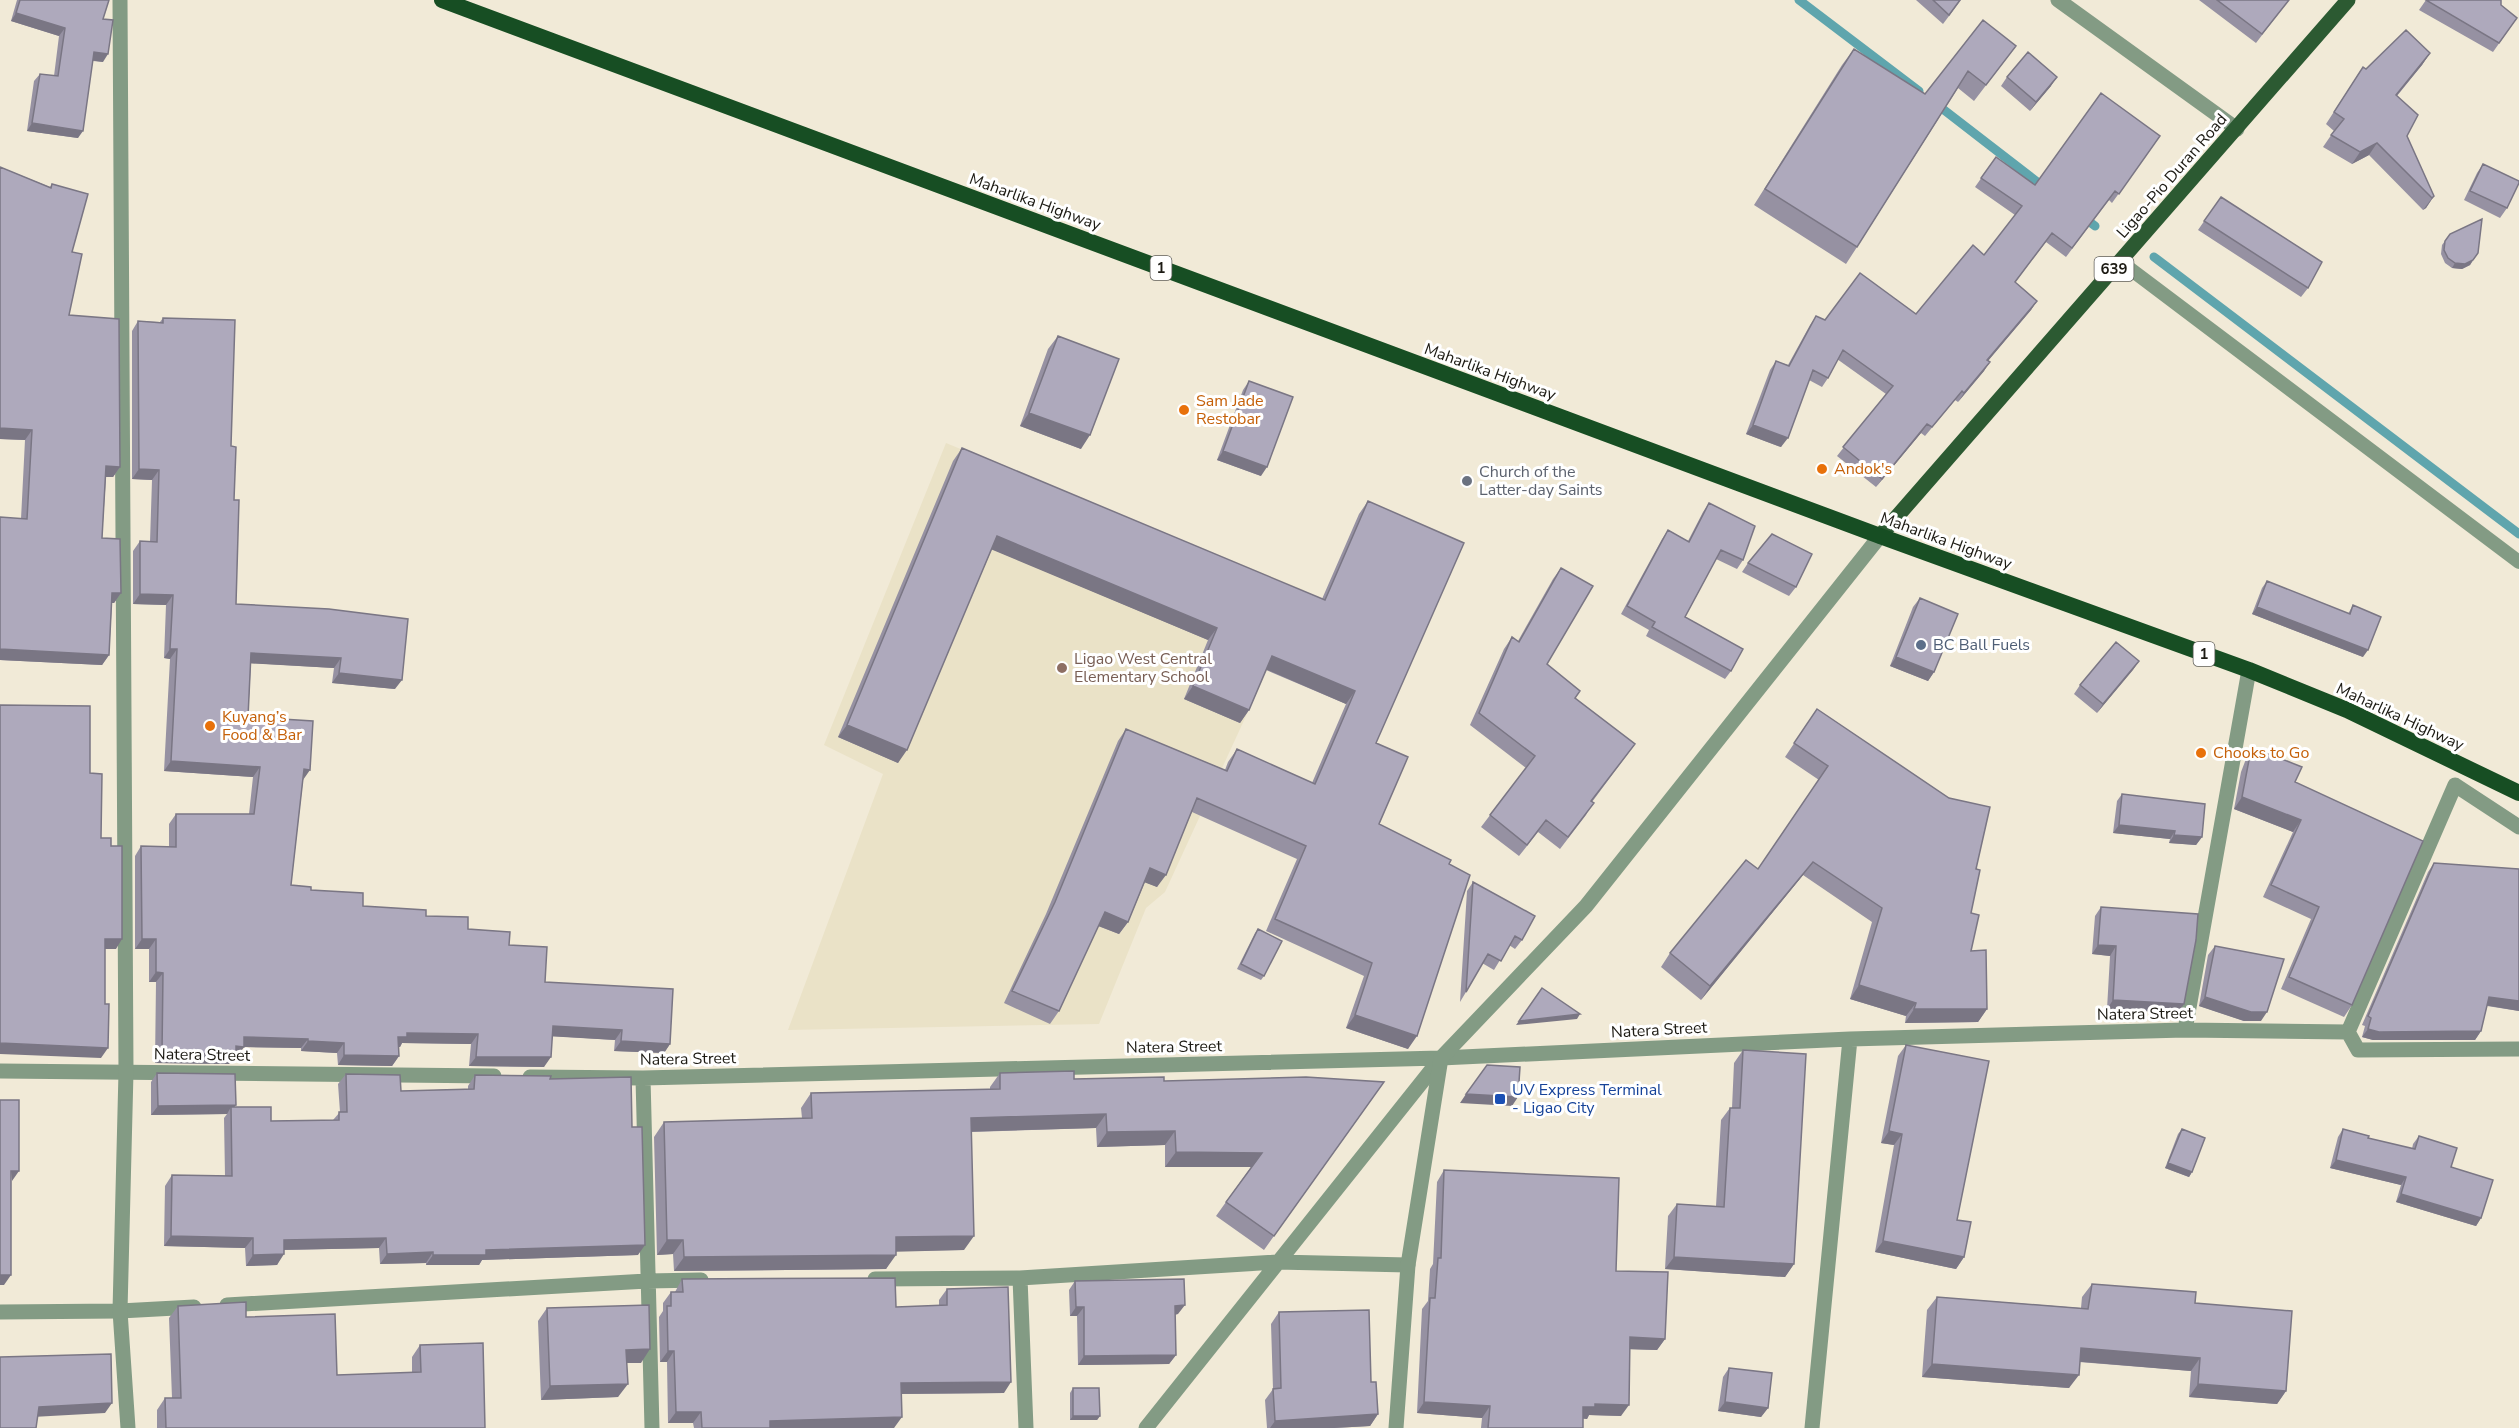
<svg xmlns="http://www.w3.org/2000/svg" width="2519" height="1428" font-family="'Nunito Sans',sans-serif">
<style>
.built{fill:#eae2c7}
.lines{fill:none;stroke-linecap:round;stroke-linejoin:round}
.stream{stroke:#5fa5ad;stroke-width:9}
.service{stroke:#839b84;stroke-width:14}
.minor{stroke:#839b84;stroke-width:15}
.tertiary{stroke:#839b84;stroke-width:15}
.primary{stroke:#2c5a32;stroke-width:15}
.trunk{stroke:#174e23;stroke-width:16}
.wall{fill:#9691a2}
.shaded-wall{fill:#7a7684}
.building{fill:#aea9bc;stroke:#7a7684;stroke-width:1.5}
.food-dot{fill:#e8710a;stroke:#fff;stroke-width:2}
.worship-dot{fill:#6b7280;stroke:#fff;stroke-width:2}
.service-dot{fill:#5c6f8a;stroke:#fff;stroke-width:2}
.education-dot{fill:#8d6e63;stroke:#fff;stroke-width:2}
.transit-dot{fill:#1a4fb4;stroke:#fff;stroke-width:2}
.labels{text-anchor:middle;dominant-baseline:central;stroke-width:6;stroke-linejoin:round;paint-order:stroke}
.shield{fill:#fff;stroke:#605f5a;stroke-width:1.5}
.shield-label{font-size:15px;font-weight:bold;fill:#1c1a13}
.street-label{font-size:16px;fill:#1c1a13;stroke:#fff}
.food-label{font-size:16px;fill:#c56008;stroke:#fff;text-anchor:start}
.worship-label{font-size:16px;fill:#5b616d;stroke:#fff;text-anchor:start}
.service-label{font-size:16px;fill:#4e5e75;stroke:#fff;text-anchor:start}
.education-label{font-size:16px;fill:#785e54;stroke:#fff;text-anchor:start}
.transit-label{font-size:16px;fill:#164399;stroke:#fff;text-anchor:start}
</style>
<rect width="100%" height="100%" fill="#f1ead7"/>
<path class="built" d="M946,443L1304,590L1165,892L1146,908L1099,1024L788,1030L883,774L824,745Z"/>
<g class="lines">
<path class="stream" d="M1799,0L1919,91
M1935,103L2045,188
M2082,216L2095,226
M2154,257L2519,534"/>
<path class="service" d="M2121,262L2519,562"/>
<path class="minor" d="M2058,0L2237,129
M2185,1030L2249,670
M2348,1032L2455,785L2519,827
M2348,1032L2358,1050L2519,1049
M0,1071L494,1076
M530,1077L643,1078L1441,1058L1850,1039L2185,1030L2348,1032
M643,1078L652,1428
M1020,1278L1026,1428
M875,1279L1020,1278L1277,1262L1408,1265
M227,1305L647,1281L701,1280
M0,1312L120,1311L194,1307
M1146,1428L1441,1058
M1812,1428L1850,1039"/>
<path class="tertiary" d="M120,0L126,1072L120,1311L128,1428
M1396,1428L1408,1265L1441,1058L1586,906L1880,536"/>
<path class="primary" d="M1880,536L2348,0"/>
<path class="trunk" d="M442,0L1880,536L2249,670L2347,710L2519,793"/>
</g>
<path class="wall" d="M17,0H109L103,19V62L93,61L78,138L27,131L34,81L40,74L54,76L59,36L11,21Z
M1916,0H1961L1943,24Z
M2199,0H2289L2256,43Z
M2426,0L2501,5L2517,18L2493,52L2419,10Z
M2016,46L1974,101L1958,88L1857,247L1846,264L1754,205L1842,65L1854,49L1925,94Z
M2430,53L2422,65L2397,96L2407,136L2434,196L2426,208L2423,210L2369,155L2352,164L2323,147L2334,131L2326,124L2363,67L2366,69Z
M2007,77L2051,86L2030,111L2001,86Z
M2160,136L2112,203L2109,200L2066,257L2046,242L2015,282L2037,301L2031,310L1988,361L1984,371L1958,402L1955,400L1925,436L1921,433L1876,487L1837,456L1886,394L1837,359L1828,378L1822,387L1809,380L1781,447L1746,434L1770,370L1776,361L1788,365L1810,325L1816,316L1825,320L1916,314L1984,255L2015,215L1975,187L1996,157L2035,185Z
M2483,164L2507,208L2500,218L2464,200L2477,173Z
M0,167L50,187L52,184L72,252L69,315L120,467L113,477H106L102,538L121,593L114,603H112L109,655L102,665L0,660V517L21,519L25,440L0,439Z
M2221,197L2308,288L2301,297L2198,230Z
M2450,234L2478,253L2470,265L2462,269L2452,268L2445,263L2441,254L2442,245Z
M163,318L231,446L234,500L236,604L329,609L395,689L332,683L334,668L251,663L248,717L303,780L291,885L311,890L363,906L426,916L468,929L509,945L545,982L670,1044L664,1053L614,1051L615,1040L552,1036L544,1067L469,1066L471,1044L402,1043L400,1047H399V1056L392,1066L338,1065L337,1053L301,1051V1048L244,1047L237,1056H234L229,1064L155,1063L156,982H149V949H135V856L141,846L169,847V824L176,814H249L253,777L164,771L170,659L164,658L166,605L133,604V551L140,541L150,542L152,480L132,479V331L138,321L160,322Z
M1058,336L1081,449L1020,426L1048,349Z
M1249,381L1261,476L1217,460L1243,390Z
M962,448L1322,599L1359,514L1368,501L1379,824L1449,864L1408,1049L1346,1028L1364,976L1266,931L1297,859L1192,812L1157,887L1145,882L1128,922L1119,934L1098,926L1059,1011L1050,1024L1004,1003L1046,914L1118,741L1126,729L1225,770L1228,762L1237,749L1312,783L1346,704L1266,670L1249,710L1240,723L1184,699L1208,640L992,549L898,763L838,737L953,461Z
M1709,503L1743,560L1737,569L1716,559L1685,617L1731,671L1725,679L1646,636L1649,630L1621,614L1662,539L1668,530L1688,541L1703,512Z
M1748,563L1796,587L1789,596L1742,572Z
M1561,568L1547,664L1575,698L1635,744L1592,802L1586,815L1560,849L1538,832L1519,856L1481,827L1526,768L1470,725L1504,649L1512,637L1518,641L1553,579Z
M2267,581L2348,614L2353,605L2363,657L2252,614L2262,588Z
M1920,598L1934,672L1928,681L1890,666L1913,607Z
M2139,661L2097,713L2074,694L2080,685Z
M1817,709L1976,869L1971,913V951L1987,1009L1978,1022L1905,1023L1906,1016L1850,999L1872,922L1803,875L1701,1000L1661,967L1670,953L1758,869L1819,780L1785,757Z
M2254,748L2295,782L2352,1005L2344,1017L2281,989L2311,919L2263,897L2293,832L2234,809L2241,772L2246,759Z
M2122,794L2202,837L2196,845L2169,843L2170,839L2113,833L2117,801Z
M2434,863L2519,869V1011L2487,1006L2481,1031L2475,1040H2373L2362,1037L2365,1026L2362,1025L2428,872Z
M1473,882L1522,940L1515,949L1509,945L1494,970L1482,963L1466,992L1460,1002L1467,891Z
M2101,907L2178,1013L2107,1009L2110,956L2092,954L2095,916Z
M1258,929L1264,976L1261,980L1237,969L1255,933Z
M2215,946L2261,1021H2244L2199,1006L2208,955Z
M1906,1045L1964,1257L1956,1269L1875,1252L1894,1145L1881,1143L1898,1056Z
M1743,1050L1794,1264L1785,1277L1665,1269L1668,1216L1677,1204L1716,1206L1721,1120L1730,1108H1732L1734,1063Z
M157,1073L236,1105L234,1107L271,1121L333,1120L340,1112L338,1084L346,1074L401,1091L468,1089V1086L475,1075L550,1079L638,1255L482,1260L479,1265H426V1263L380,1264L379,1248L284,1250L277,1265L246,1266L245,1248L164,1246L165,1186L172,1175L225,1176L224,1118L227,1114L151,1115V1082Z
M1000,1073L1074,1079L1164,1081L1384,1082L1264,1250L1216,1216L1251,1167H1165V1145L1097,1147L1096,1128L971,1132L964,1250L896,1251L886,1269L674,1271L673,1254L657,1255L654,1137L664,1122L802,1118L801,1108L811,1093L990,1089V1087Z
M2182,1129L2192,1172L2189,1177L2165,1168L2178,1134Z
M2343,1129L2368,1138L2412,1149L2413,1144L2419,1136L2451,1167L2481,1218L2476,1226L2396,1202L2401,1185L2330,1168L2338,1137Z
M1444,1170L1616,1271L1665,1339L1657,1350L1630,1349L1621,1416L1589,1415L1587,1419L1583,1418V1428H1481L1482,1418L1417,1413L1422,1309L1428,1301L1430,1269L1433,1264L1437,1182Z
M682,1279L896,1307L939,1306V1300L947,1289L1004,1393L901,1394L894,1428H694L693,1423H668L667,1362H660L659,1317L663,1311V1303L671,1292H675Z
M1075,1281L1178,1314L1175,1315L1176,1355L1169,1364L1078,1365L1077,1316H1070L1069,1290Z
M2092,1284L2195,1303L2286,1391L2277,1404L2189,1397L2191,1371L2079,1362L2069,1388L1922,1377L1927,1310L1937,1297L2081,1308L2082,1297Z
M178,1306L246,1317L337,1375L412,1373V1357L420,1345L485,1428H157V1410L165,1398H172L169,1318Z
M547,1308L641,1363H627L618,1397L541,1400L538,1321Z
M1279,1312L1371,1382L1378,1414L1370,1426L1334,1428H1267L1265,1400L1273,1389L1271,1324Z
M1729,1368L1768,1408L1761,1417L1718,1411L1723,1377Z
M1073,1388L1100,1416L1097,1420H1070V1393Z"/>
<path class="shaded-wall" d="M16,13L65,28L59,36L11,21Z
M94,52L108,54L103,62L89,60Z
M2430,53L2422,65L2387,107L2396,95Z
M2057,77L2051,86L2030,111L2036,102Z
M32,123L83,131L78,138L27,131Z
M2377,143L2369,155L2352,164L2360,152Z
M2434,196L2426,208L2423,210L2432,198Z
M2473,260L2470,265L2462,269L2452,268L2455,263Z
M2037,301L2031,310L1981,369L1987,360Z
M1990,362L1984,371L1958,402L1964,393Z
M1029,413L1090,435L1081,449L1020,426Z
M1927,424L1921,433L1876,487L1882,479Z
M1753,425L1788,438L1781,447L1746,434Z
M0,428L32,430L25,440L0,439Z
M1223,451L1267,467L1261,476L1217,460Z
M106,466L120,467L113,477H99Z
M139,469L159,470L152,480L132,479Z
M997,536L1217,628L1208,640L988,548Z
M112,593H121L114,603H105Z
M140,594L173,595L166,605L133,604Z
M2257,607L2368,650L2363,657L2252,614Z
M0,649L109,655L102,665L0,660Z
M170,649H177L170,659L164,658Z
M251,653L341,658L334,668L244,663Z
M1272,656L1355,691L1346,704L1263,668Z
M1896,657L1934,672L1928,681L1890,666Z
M2139,661L2133,670L2097,713L2103,704Z
M339,673L402,680L395,689L332,683Z
M1193,686L1249,710L1240,723L1184,699Z
M847,725L907,750L898,763L838,737Z
M171,761L260,767L253,777L164,771Z
M304,769L310,770L303,780Z
M2242,797L2301,820L2293,832L2234,809Z
M2119,825L2175,831L2170,839L2113,833Z
M2174,835L2202,837L2196,845L2169,843Z
M1813,862L1803,875L1701,1000L1710,986Z
M1150,868L1166,875L1157,887L1141,881Z
M1105,912L1128,922L1119,934L1096,925Z
M105,939H122L116,949H98Z
M142,939H156L149,949H135Z
M2098,945L2116,946L2110,956L2092,954Z
M156,972L163,973L156,982H149Z
M1859,985L1916,1003L1906,1016L1850,999Z
M2205,997L2267,1012L2261,1021H2244L2199,1006Z
M2489,997L2519,1001V1011L2484,1005Z
M2113,1000L2184,1004L2178,1013L2107,1009Z
M1914,1009H1987L1978,1022L1905,1023Z
M1580,1014L1577,1019L1516,1025L1519,1021Z
M1355,1015L1417,1036L1408,1049L1346,1028Z
M553,1026L622,1030L615,1040L546,1036Z
M2368,1029L2481,1031L2475,1040H2373L2362,1037Z
M407,1033L478,1034L471,1044L402,1043L400,1047H391L398,1037Z
M244,1037L308,1039L301,1048L244,1047L237,1056H234L229,1064L155,1063L162,1053L236,1046Z
M308,1041L344,1043L337,1053L301,1051Z
M621,1041L670,1044L664,1053L614,1051Z
M0,1043L108,1048L101,1058L0,1054Z
M344,1055L399,1056L392,1066L338,1065Z
M476,1057H551L544,1067L469,1066Z
M1466,1094L1518,1097L1512,1106L1460,1103Z
M236,1105L231,1111V1107L227,1114L151,1115L158,1106Z
M1106,1114L1096,1128L961,1132L971,1118Z
M1175,1131L1165,1145L1097,1147L1107,1132Z
M1889,1131L1902,1134L1894,1145L1881,1143Z
M1176,1152L1262,1153L1252,1167H1165Z
M2336,1160L2406,1177L2401,1185L2330,1168Z
M2168,1163L2192,1172L2189,1177L2165,1168Z
M11,1171H19L12,1181Z
M2401,1194L2481,1218L2476,1226L2396,1202Z
M171,1236L253,1238L245,1248L164,1246Z
M974,1236L964,1250L886,1252L896,1237Z
M386,1238L379,1248L277,1250L284,1240Z
M667,1240H683L673,1254L657,1255Z
M1883,1241L1964,1257L1956,1269L1875,1252Z
M645,1245L638,1255L482,1260L479,1265H426L433,1255L486,1250Z
M433,1252L426,1263L380,1264L387,1254Z
M284,1254L277,1265L246,1266L253,1255Z
M896,1255L886,1269L674,1271L684,1257Z
M1674,1257L1794,1264L1785,1277L1665,1269Z
M0,1275H11L4,1285H0Z
M1185,1305L1178,1314L1169,1315L1175,1306Z
M1076,1307H1084L1077,1316H1070Z
M1630,1337L1665,1339L1657,1350L1622,1349Z
M2081,1348L2200,1358L2191,1371L2071,1361Z
M650,1349L641,1363H617L626,1350Z
M668,1351H674L667,1362H660Z
M1176,1355L1169,1364L1078,1365L1084,1356Z
M1932,1364L2079,1375L2069,1388L1922,1377Z
M1011,1382L1004,1393L893,1394L901,1383Z
M628,1384L618,1397L541,1400L550,1386Z
M2198,1384L2286,1391L2277,1404L2189,1397Z
M1424,1402L1490,1406L1482,1418L1417,1413Z
M1725,1402L1768,1408L1761,1417L1718,1411Z
M112,1403L105,1413L32,1417L39,1407Z
M1595,1404L1629,1405L1621,1416L1589,1415L1587,1419L1575,1418L1583,1407Z
M676,1412H701L693,1423H668Z
M1378,1414L1370,1426L1334,1428H1270L1275,1421Z
M1073,1416H1100L1097,1420H1070Z
M902,1417L894,1428H765L770,1421Z"/>
<path class="building" d="M20,0H109L103,19L113,20L108,54L94,52L83,131L32,123L40,74L58,76L65,28L16,13Z
M1933,0H1960L1949,15Z
M2217,0H2289L2262,34Z
M2426,0H2501V5L2517,18L2499,43Z
M1983,20L2016,46L1986,85L1968,71L1857,247L1765,189L1854,49L1925,94Z
M2406,30L2430,53L2396,95L2418,115L2407,136L2434,196L2432,198L2377,143L2360,152L2331,135L2344,119L2334,112L2363,67L2366,69Z
M2028,52L2057,77L2036,102L2007,77Z
M2101,93L2160,136L2119,194L2115,191L2072,248L2052,233L2015,282L2037,301L1987,360L1990,362L1964,393L1962,391L1932,427L1927,424L1882,479L1843,447L1893,386L1843,350L1828,378L1813,370L1788,438L1753,425L1776,361L1789,366L1816,316L1825,320L1860,273L1916,314L1973,245L1984,255L2022,206L1981,178L1996,157L2035,185Z
M2483,164L2519,181V183L2507,208L2470,191Z
M0,167L51,188L52,184L88,194L72,252L82,254L69,315L119,319L120,467L106,466L102,538L120,539L121,593H112L109,655L0,649V517L27,519L32,430L0,428Z
M2221,197L2322,262L2308,288L2204,221Z
M2482,219L2478,253L2473,260L2465,264L2455,263L2448,258L2444,250L2445,241L2450,234Z
M163,318L235,320L231,446L236,447L234,500H239L236,604L329,609L408,619L402,680L339,673L341,658L251,653L248,717L313,721L310,770L304,769L291,885L311,887V890L363,893V906L426,910V916L468,917V929L510,932L509,945L547,947L545,982L673,989L670,1044L621,1041L622,1030L553,1026L551,1057H476L478,1034L407,1033V1037H398L399,1056L344,1055V1043L308,1041V1039L244,1037V1047L236,1046V1054L162,1053L163,973L156,972V939H142L141,846L176,847V814H254L260,767L171,761L177,649H170L173,595L140,594V541L157,542L159,470L139,469L138,321L163,323Z
M1058,336L1119,359L1090,435L1029,413Z
M1249,381L1293,397L1267,467L1223,451Z
M962,448L1325,600L1368,501L1464,543L1376,743L1408,757L1379,824L1451,860L1449,864L1470,875L1417,1036L1355,1015L1372,963L1275,919L1306,846L1197,798L1166,875L1150,868L1128,922L1105,912L1059,1011L1012,991L1055,902L1126,729L1227,771L1237,749L1315,784L1355,691L1272,656L1249,710L1193,686L1217,628L997,536L907,750L847,725Z
M1709,503L1755,526L1743,560L1721,550L1685,617L1743,649L1731,671L1652,627L1655,622L1627,606L1668,530L1689,542Z
M1772,534L1812,554L1796,587L1748,563Z
M1561,568L1593,586L1547,664L1580,691L1575,698L1635,744L1591,801L1594,803L1568,837L1546,820L1527,845L1490,815L1535,756L1479,713L1512,637L1519,642Z
M2267,581L2350,614L2353,605L2381,617L2368,650L2257,607Z
M1920,598L1958,614L1934,672L1896,657Z
M2116,642L2139,661L2103,704L2080,685Z
M0,705L90,706V773L102,774L101,838H111V846H122V939H105V1004H109L108,1048L0,1043Z
M1817,709L1949,798L1990,807L1976,869L1980,870L1971,913L1979,915L1971,951L1986,950L1987,1009H1914L1916,1003L1859,985L1882,908L1813,862L1710,986L1670,953L1746,860L1758,869L1828,766L1794,743Z
M2254,748L2302,767L2295,782L2423,841L2352,1005L2289,977L2319,907L2271,885L2301,820L2242,797L2249,760Z
M2122,794L2205,804L2202,837L2174,835L2175,831L2119,825Z
M2434,863L2519,869V1001L2489,997L2481,1031L2379,1032L2368,1029L2371,1018L2368,1016Z
M1473,882L1535,916L1522,940L1515,936L1501,961L1488,954L1466,992Z
M2101,907L2198,914L2196,940L2184,1004L2113,1000L2116,946L2098,945Z
M1258,929L1282,941L1264,976L1241,964Z
M2215,946L2284,959L2267,1012H2251L2205,997Z
M1542,988L1580,1014L1519,1021Z
M1906,1045L1989,1061L1957,1220L1971,1222L1964,1257L1883,1241L1902,1134L1889,1131Z
M1743,1050L1806,1054L1794,1264L1674,1257L1677,1204L1724,1207L1730,1108H1740Z
M1487,1065L1520,1067L1518,1097L1466,1094Z
M1074,1071V1079L1164,1077V1081L1306,1077L1384,1082L1274,1236L1226,1202L1262,1153L1176,1152L1175,1131L1107,1132L1106,1114L971,1118L974,1236L896,1237V1255L684,1257L683,1240H667L664,1122L812,1118L811,1093L1000,1089V1073Z
M157,1073L235,1074L236,1105L158,1106Z
M346,1074L400,1075L401,1091L474,1089L475,1075L551,1076L550,1079L631,1077L632,1127H642L645,1245L486,1250V1255H433V1252L387,1254L386,1238L284,1240V1254L253,1255V1238L171,1236L172,1175L232,1176L231,1107H271V1121L339,1120V1112H347Z
M0,1100H19V1171H11V1275H0Z
M2182,1129L2205,1138L2192,1172L2168,1163Z
M2343,1129L2369,1136L2368,1138L2415,1149L2419,1136L2457,1148L2451,1167L2493,1180L2481,1218L2401,1194L2406,1177L2336,1160Z
M1444,1170L1619,1178L1616,1271L1668,1272L1665,1339L1630,1337L1629,1405L1595,1404V1407H1583V1428H1488L1490,1406L1424,1402L1430,1298H1435L1438,1258H1441Z
M895,1278L896,1307L947,1305V1289L1008,1287L1011,1382L901,1383L902,1417L770,1421V1428H702L701,1412H676L674,1351H668L667,1306H671V1292H683L682,1279Z
M1184,1279L1185,1305L1175,1306L1176,1355L1084,1356V1307H1076L1075,1281Z
M2092,1284L2196,1292L2195,1303L2292,1311L2286,1391L2198,1384L2200,1358L2081,1348L2079,1375L1932,1364L1937,1297L2088,1309Z
M246,1302V1317L335,1314L337,1375L421,1372L420,1345L483,1343L485,1428H166L165,1398H181L178,1306Z
M649,1305L650,1349L626,1350L628,1384L550,1386L547,1308Z
M1369,1310L1371,1382H1376L1378,1414L1275,1421L1273,1389L1281,1388L1279,1312Z
M111,1354L112,1403L39,1407L36,1428H0V1357Z
M1729,1368L1772,1373L1768,1408L1725,1402Z
M1073,1388H1099L1100,1416H1073Z"/>
<g class="food-dot">
<circle cx="1184" cy="410" r="6"/>
<circle cx="1822" cy="469" r="6"/>
<circle cx="210" cy="726" r="6"/>
<circle cx="2201" cy="753" r="6"/>
</g>
<circle class="worship-dot" cx="1467" cy="481" r="6"/>
<circle class="service-dot" cx="1921" cy="645" r="6"/>
<circle class="education-dot" cx="1062" cy="668" r="6"/>
<rect class="transit-dot" x="1494" y="1093" width="12" height="12" rx="3"/>
<g class="labels">
<g class="shield">
<rect x="1150.5" y="256" width="21" height="24" rx="4.5"/>
<rect x="2094.5" y="257" width="39" height="24" rx="4.5"/>
<rect x="2193.5" y="642" width="21" height="24" rx="4.5"/>
</g>
<g class="shield-label">
<text x="1161" y="268">1</text>
<text x="2114" y="269">639</text>
<text x="2204" y="654">1</text>
</g>
<g class="street-label">
<text transform="translate(2172 176) rotate(-49)">Ligao-Pio Duran Road</text>
<text transform="translate(1035 202) rotate(20)">Maharlika Highway</text>
<text transform="translate(1490 372) rotate(20)">Maharlika Highway</text>
<text transform="translate(1946 541) rotate(20)">Maharlika Highway</text>
<text transform="translate(2400 717) rotate(25)">Maharlika Highway</text>
<text transform="translate(2145 1014) rotate(-1)">Natera Street</text>
<text transform="translate(1659 1030) rotate(-3)">Natera Street</text>
<text transform="translate(1174 1047) rotate(-1)">Natera Street</text>
<text transform="translate(202 1055) rotate(1)">Natera Street</text>
<text transform="translate(688 1059) rotate(-1)">Natera Street</text>
</g>
<g class="food-label">
<text x="1196" y="401">Sam Jade<tspan x="1196" dy="18">Restobar</tspan></text>
<text x="1834" y="469">Andok's</text>
<text x="222" y="717">Kuyang’s<tspan x="222" dy="18">Food &amp; Bar</tspan></text>
<text x="2213" y="753">Chooks to Go</text>
</g>
<g class="worship-label">
<text x="1479" y="472">Church of the<tspan x="1479" dy="18">Latter-day Saints</tspan></text>
</g>
<g class="service-label">
<text x="1933" y="645">BC Ball Fuels</text>
</g>
<g class="education-label">
<text x="1074" y="659">Ligao West Central<tspan x="1074" dy="18">Elementary School</tspan></text>
</g>
<g class="transit-label">
<text x="1512" y="1090">UV Express Terminal<tspan x="1512" dy="18">- Ligao City</tspan></text>
</g>
</g>
</svg>
